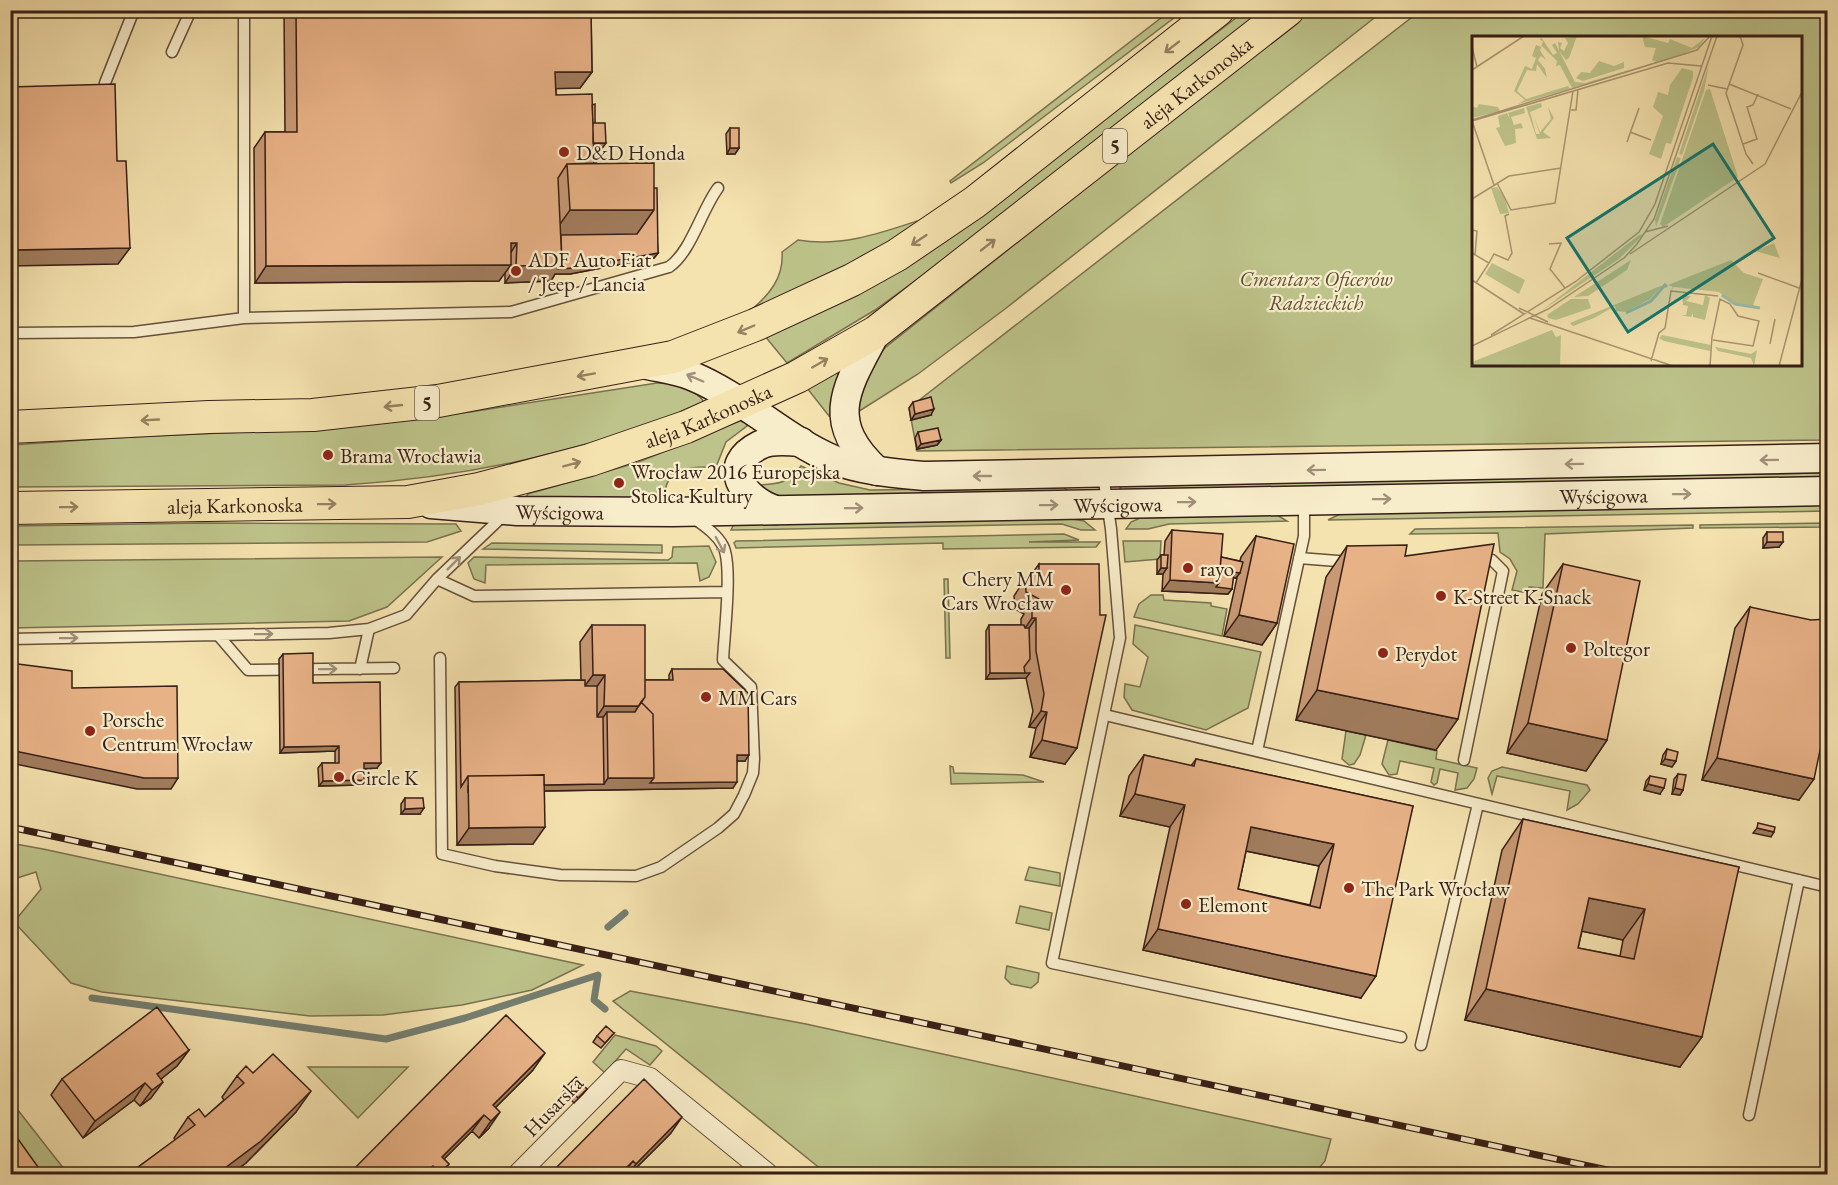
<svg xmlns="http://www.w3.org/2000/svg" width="1838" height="1185" font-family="'EB Garamond',serif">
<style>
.green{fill:#bdc38a;stroke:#7a7150;stroke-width:1.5;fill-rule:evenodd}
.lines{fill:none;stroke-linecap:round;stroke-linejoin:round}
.stream{stroke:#747e70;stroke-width:7}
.service-casing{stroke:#66503c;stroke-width:13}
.minor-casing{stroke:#66503c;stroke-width:22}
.secondary-casing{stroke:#371f16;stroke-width:31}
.primary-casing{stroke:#371f16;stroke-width:34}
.service{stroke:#f8edcb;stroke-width:10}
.minor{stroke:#f8edcb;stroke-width:20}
.secondary{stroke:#f8edcb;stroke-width:28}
.primary{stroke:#f5e3af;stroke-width:32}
.rail-casing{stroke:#371f16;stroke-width:7}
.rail{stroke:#f8edcb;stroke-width:4.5;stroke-dasharray:14;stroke-linecap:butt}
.wall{fill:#c89974;stroke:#371f16;stroke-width:1.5;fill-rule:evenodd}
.shaded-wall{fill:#a27d5e;stroke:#371f16;stroke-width:1.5}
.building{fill:#e8b287;stroke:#371f16;stroke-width:1.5;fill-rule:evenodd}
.oneway{stroke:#968162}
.oneway2{stroke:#a1907a}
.poi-dot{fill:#8f2418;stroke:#f8edcb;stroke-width:2}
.labels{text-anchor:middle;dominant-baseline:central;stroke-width:4.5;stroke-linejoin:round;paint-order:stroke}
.shield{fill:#f8edcb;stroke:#715d4c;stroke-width:1.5}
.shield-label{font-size:20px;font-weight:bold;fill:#371f16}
.street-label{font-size:21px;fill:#371f16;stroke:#f8edcb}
.poi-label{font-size:21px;fill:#371f16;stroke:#f8edcb;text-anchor:start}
.park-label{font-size:21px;font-style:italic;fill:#5f5039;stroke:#f8edcb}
.inset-river{fill:none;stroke:#9cbeac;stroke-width:3}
.inset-road{fill:none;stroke:#a99572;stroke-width:1.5}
.view{fill:#0f766e;fill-opacity:0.15;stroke:#0f766e;stroke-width:3}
.inset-edge{fill:none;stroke:#371f16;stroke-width:3}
</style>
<rect width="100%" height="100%" fill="#f5e3af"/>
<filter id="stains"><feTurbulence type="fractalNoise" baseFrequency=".00333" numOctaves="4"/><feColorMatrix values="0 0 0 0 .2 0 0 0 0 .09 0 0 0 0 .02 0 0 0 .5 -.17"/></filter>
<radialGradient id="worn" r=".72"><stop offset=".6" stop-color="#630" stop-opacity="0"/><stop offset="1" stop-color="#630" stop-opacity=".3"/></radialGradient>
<path class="green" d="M1170,11H1183L983,163L951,183L950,181Z
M1245,11H1262L944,260L875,310L787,363L764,335L991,206Z
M1308,11H1383L1005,309L918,374L853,415L877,356L886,347Z
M1420,11H1827V440L917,451L909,408ZM1474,38H1800V364H1474Z
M917,221L919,223L862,258L750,311C769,295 784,278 782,252L798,240C840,247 878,234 917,221Z
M836,373L839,375L833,416H829L807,388Z
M657,383C673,382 696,389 704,402C589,452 469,477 345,485L11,487V445L129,437L338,428L470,412Z
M740,421L746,423L747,426L726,442L716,467C690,467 665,466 664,499L526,497L528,494L636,463Z
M801,466L839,483L870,490L1063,487L1067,490L1064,492L772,497L759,485C779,484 789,483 801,466Z
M1828,473L1827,479L1122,491L1120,488L1123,485Z
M1828,505L1827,511L1328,520L1342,513Z
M1277,515L1287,521L1169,524L1148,529H1126L1131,522L1140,518Z
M1067,518L1084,521L1095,530H1081L1062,524L731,530L734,524Z
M203,523L456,524L461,531L427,542L11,545V526Z
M1827,523V527L1700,528V525Z
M1693,525V528L1545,534L1543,588L1529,587L1527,593L1512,590L1517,571L1510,559L1500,552L1498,533L1410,534L1415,529Z
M1064,534L1079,540L1029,542H1100L1096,547L943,549V543L736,548L734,543L736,541Z
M1123,541H1161L1160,559L1125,562Z
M492,543L662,545V553L483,549Z
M709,546L716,562L709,577L700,581L697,563L486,565L485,583L474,579L468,563L474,557L668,560L672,557L673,547Z
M442,557L387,607L349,621L11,628V561Z
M944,579H948L950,658H946Z
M1151,595H1163L1164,600L1211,603V606L1227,609L1222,636L1134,617L1139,604Z
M1135,625L1261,652L1248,708L1206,730L1132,710L1124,697L1125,684L1140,687L1148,657L1133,644Z
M1346,731L1366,735L1360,755L1354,764L1349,765L1342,759Z
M1388,740L1437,751L1436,759L1477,768L1474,779L1467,788L1455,790L1458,773L1440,769L1437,783L1434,785L1431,782L1434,768L1400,761L1397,774L1389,775L1382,764Z
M950,766L953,767L954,773L1023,775L1044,782L951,784Z
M1502,767L1587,785L1590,790L1578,804L1567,810L1570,791L1497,776L1492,794L1488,778L1492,771Z
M10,843L43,849L583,965L532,990L462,1005L383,1015L310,1016L102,992L71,983L14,922L41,889L36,872L11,880Z
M1029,867L1060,873V886L1025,880Z
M1020,906L1052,913L1049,930L1016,923Z
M1007,966L1039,973L1038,982L1031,988L1011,984L1005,978Z
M630,991L806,1024L1331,1139L1325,1161L1314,1174H827L613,1001Z
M615,1035L656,1046L662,1051L650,1065L626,1049L605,1073L593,1062Z
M308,1067H408L358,1118Z
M10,1100L68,1174H28L11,1149Z"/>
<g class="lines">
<path class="stream" d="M608,927L625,913
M92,998L386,1039L465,1018L598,975L594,1000L605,1009"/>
<g class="service-casing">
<path id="service" d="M244,10V318
M172,52L191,10
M105,83L134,10
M10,333L134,332L244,318L511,312L669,267C691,252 701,211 718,188
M1103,474L1111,529L1120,638L1052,963L1401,1037
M1299,558L1350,562
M437,579L474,596L726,592
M218,635L248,670L394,668
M10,639L329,633L369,629L406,615L437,579L505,514
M440,658L442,854L495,866L560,875L636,876L661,867L718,828L734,814L744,795L753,773L754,759L751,687L723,660C724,635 733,565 723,546C716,533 703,525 692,517
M360,669L369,629
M1105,715L1828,887
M1257,751L1304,536V502
M1464,760L1503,571L1492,560H1479
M1421,1045L1478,804
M1749,1115L1799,880"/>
</g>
<g class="minor-casing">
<path id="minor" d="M518,1174L621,1070L650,1078L768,1174"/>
</g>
<g class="secondary-casing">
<g id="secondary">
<path d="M876,332C846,388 823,421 877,471"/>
<path d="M643,364C660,368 677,370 692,376C743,397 784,439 834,460C863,471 894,473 924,476L1828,458"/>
<path id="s1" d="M431,504L517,511L673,512L1828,491"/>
<path d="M775,510C743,499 719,465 760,445C771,439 789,441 801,442"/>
</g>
</g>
<g class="primary-casing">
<g id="primary">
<path d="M10,427L209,417L313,415L438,401L673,357L755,325L852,280L897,255L975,202L1218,10"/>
<path id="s2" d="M10,508L408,502L479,489L590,460L686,427L797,377L876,332L1288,10"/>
</g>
</g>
<use href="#service" class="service"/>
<use href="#minor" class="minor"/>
<use href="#secondary" class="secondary"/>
<use href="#primary" class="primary"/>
<g class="rail-casing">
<path id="rail" d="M10,827L1626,1174"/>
</g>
<use href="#rail" class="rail"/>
</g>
<path class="wall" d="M284,10H591L592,72L580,88H556V95L592,105L595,123L598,154H596V163L654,188L658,253L654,258L570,274H555L551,281L505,283V272L499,281L255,283L254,148L265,132H285Z
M730,128L739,148L735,154H727L726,134Z
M913,402L931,415L911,420L909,408Z
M918,432L941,440L937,445L917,449L915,438Z
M1172,530L1221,557L1240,561L1241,557L1256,536L1277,623L1262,645L1224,636L1237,578H1233L1232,589L1228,594L1162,591L1163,574H1157V560L1161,555H1164L1165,541Z
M1767,532L1779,547L1763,548V538Z
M1347,546L1405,556L1436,750L1296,720L1326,577Z
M1039,564L1065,764L1030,757L1036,728L1029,727L1033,711L1026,678L986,679V631L989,625H1021V619L1024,614L1015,609L1014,596L1025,579L1034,571Z
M1563,564L1607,740L1586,771L1507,753L1542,594Z
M1750,607L1799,800L1702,780L1735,628Z
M592,625L645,680H669V675L672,669L745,761H737L733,788L544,791L533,844L457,845L455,687L459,682L581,680L580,642Z
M283,654L313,683L377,768L364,769V780L360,785L319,786L318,768L322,763H335V751L280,753L279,659Z
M1667,749L1676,761L1672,767L1661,764L1663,755Z
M1144,755L1191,766L1196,759L1413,806L1361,998L1143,950L1170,827L1120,816L1129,776ZM1246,851L1319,866L1310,905L1238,889Z
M1678,774L1683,790L1680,795L1672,794L1674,779Z
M1650,776L1660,794L1644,790L1646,781Z
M405,798L420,814H401V804Z
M1523,819L1739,867L1680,1067L1465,1020L1502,850ZM1582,931L1623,940L1620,956L1578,948Z
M614,1033L601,1048L593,1042L597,1036Z
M189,1050L177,1066L161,1079L151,1098L140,1106L134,1100L83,1138L51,1095L62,1079Z
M533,1070L496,1107L489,1128L479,1138L472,1131L444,1159L449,1164L441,1174H349Z
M237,1076L296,1112L246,1163L231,1174H133L137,1168L175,1140L174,1138L188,1117H205L224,1100L222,1097Z
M567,1086L587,1089L583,1094L574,1103L563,1092Z
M671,1133L630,1174H550Z"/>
<path class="shaded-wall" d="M555,72H592L580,88L544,89Z
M606,143L598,154H586L589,144Z
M730,148H739L735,154H727Z
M570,210H654L633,240L548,241Z
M511,243H517L506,260Z
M130,248L118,264L10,266V250Z
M658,253L654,258L570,274H555L551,281L505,283L516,266Z
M511,265L499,281L255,283L266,266Z
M934,409L931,415L911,420L915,414Z
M941,440L937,445L917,449L921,444Z
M1767,542H1783L1779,547L1763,548Z
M1161,568H1167L1163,574H1157Z
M1234,572L1240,573L1236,578L1230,577Z
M1170,580L1219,583L1232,589L1228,594L1162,591Z
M1239,615L1277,623L1262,645L1224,636Z
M1032,618H1036L1025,634H1021Z
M990,673H1030L1026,678L986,679Z
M593,675H605L594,691H581Z
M1317,690L1458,719L1436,750L1296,720Z
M604,706H639L628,723L607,712L599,723H593Z
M1041,711L1047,712L1036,728L1029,727Z
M1528,723L1607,740L1586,771L1507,753Z
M1042,740L1077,748L1065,764L1030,757Z
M339,746L335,751L280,753L284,747Z
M10,750L178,778L171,789H137L10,763Z
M737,755H749L745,761H733Z
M1717,758L1814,779L1799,800L1702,780Z
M1665,759L1676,761L1672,767L1661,764Z
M364,763H381L377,768L360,769Z
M608,778H654L737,782L733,788L468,792V786L604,784Z
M364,780L360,785L319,786L323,781Z
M1648,784L1664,788L1660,794L1644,790Z
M1675,788L1683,790L1680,795L1672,794Z
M1135,794L1185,805L1170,827L1120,816Z
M424,808L420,814H401L405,809Z
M545,827L533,844L457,845L469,828Z
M1251,827L1334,844L1319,866L1236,849Z
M1757,828L1774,832L1771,837L1753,833Z
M1589,898L1645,909L1623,940L1567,928Z
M1158,929L1376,976L1361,998L1143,950Z
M1486,989L1702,1037L1680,1067L1465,1020Z
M189,1050L177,1066L150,1088L157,1074Z
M545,1053L533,1070L486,1117L493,1105Z
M163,1082L151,1098L140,1106L152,1090Z
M145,1083L134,1100L83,1138L95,1121Z
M311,1091L296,1112L246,1163L231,1174H217Z
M500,1112L489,1128L479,1138L491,1121Z
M484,1115L472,1131L435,1168L442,1157Z
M682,1117L671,1133L630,1174H628L636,1164Z
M633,1161L623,1174H620Z"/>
<path class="building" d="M296,10H591L592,72H555L556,95L592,94L594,163L567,164L558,178L562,265L516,266L517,243H511V265L266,266L265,132H297Z
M115,84L117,161H126L130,248L10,250V87Z
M595,104V123H593L592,105Z
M593,123H605L606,143H593Z
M730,128H739V148H730Z
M593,149H596V163H594Z
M654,163V210H570L567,164Z
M654,188H657L658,253L574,268L559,269L562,265L561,235L637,234L654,210Z
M931,397L934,409L915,414L913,402Z
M938,428L941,440L921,444L918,432Z
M1172,530L1223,534L1219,583L1170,580Z
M1767,532H1783V542H1767Z
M1256,536L1294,544L1277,623L1239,615Z
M1494,544L1458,719L1317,690L1347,546L1407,545L1405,556Z
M1161,555H1168L1167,568H1161Z
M1221,557L1243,562L1240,573L1234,572L1232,589L1216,587L1219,583Z
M1039,564H1099L1100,615H1106L1077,748L1042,740L1047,712L1041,711L1044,694L1036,651V618H1032V602H1039V599L1026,592L1025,579L1031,572L1039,570Z
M1563,564L1640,581L1607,740L1528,723Z
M1750,607L1811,620L1827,619V717L1814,779L1717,758Z
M592,625H645V697L639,706H604L605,675H593Z
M989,625H1024L1025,628H1029L1030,659L1024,667L1025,673H990Z
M313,653V683L380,682L381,763H364V780L323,781L322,763H339V746L284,747L283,654Z
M10,663L72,671V688L177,686L178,778H144L10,750Z
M672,669H723L748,693L749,755H737V782L650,783L654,778L653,714L641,702L645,697V680H673Z
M585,680V686H597V717H603L604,784L544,785V775L468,776L461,787L459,682Z
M641,702L653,714L654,778H608L607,712H635Z
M1667,749L1678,752L1676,761L1665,759Z
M1144,755L1194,766L1196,759L1413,806L1376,976L1158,929L1185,805L1135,794ZM1251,827L1334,844L1320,908L1238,889Z
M1678,774L1686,775L1683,790L1675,788Z
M544,775L545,827L469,828L468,776Z
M1650,776L1666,779L1664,788L1648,784Z
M405,798H423L424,808L405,809Z
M1523,819L1739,867L1702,1037L1486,989ZM1589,898L1645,909L1634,959L1578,948Z
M1758,823L1775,827L1774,832L1757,828Z
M157,1007L189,1050L157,1074L163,1082L152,1090L145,1083L95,1121L62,1079Z
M506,1015L545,1053L493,1105L500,1112L491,1121L484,1115L442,1157L449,1164L440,1173L433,1166L424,1174H349Z
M606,1026L614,1033L605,1043L597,1036Z
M273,1054L311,1091L261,1141L217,1174H142L137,1168L195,1125L188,1117L199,1109L205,1117L244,1083L237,1076L246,1066L253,1073Z
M576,1077L587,1089L578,1098L567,1086Z
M644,1079L682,1117L636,1164L633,1161L620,1174H550Z
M13,1132L43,1174H10V1134Z"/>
<defs><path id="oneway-shaft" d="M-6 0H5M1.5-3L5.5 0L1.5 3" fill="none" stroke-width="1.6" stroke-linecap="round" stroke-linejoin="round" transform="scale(1.5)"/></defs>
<g class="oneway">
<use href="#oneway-shaft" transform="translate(1172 47) rotate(142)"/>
<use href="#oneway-shaft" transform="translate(919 240) rotate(146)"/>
<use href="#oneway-shaft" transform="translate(988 245) rotate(-38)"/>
<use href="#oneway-shaft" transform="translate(746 329) rotate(157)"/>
<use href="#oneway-shaft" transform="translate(820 363) rotate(-30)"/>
<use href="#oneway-shaft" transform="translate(586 375) rotate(170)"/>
<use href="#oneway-shaft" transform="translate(393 406) rotate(174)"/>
<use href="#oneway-shaft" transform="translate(150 420) rotate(177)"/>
<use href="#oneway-shaft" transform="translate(572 464) rotate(-15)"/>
<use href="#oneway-shaft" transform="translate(327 504) rotate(-1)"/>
<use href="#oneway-shaft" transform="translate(69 507) rotate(-1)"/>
</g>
<g class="oneway2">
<use href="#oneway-shaft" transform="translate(695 378) rotate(-157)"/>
<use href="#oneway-shaft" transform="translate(1769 460) rotate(179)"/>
<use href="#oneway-shaft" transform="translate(1574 464) rotate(179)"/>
<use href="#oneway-shaft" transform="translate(1316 470) rotate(179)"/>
<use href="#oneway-shaft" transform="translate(982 476) rotate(-180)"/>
<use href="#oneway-shaft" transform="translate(1682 494) rotate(-1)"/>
<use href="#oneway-shaft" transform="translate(1382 499) rotate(-1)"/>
<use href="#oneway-shaft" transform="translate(1187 502) rotate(-1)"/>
<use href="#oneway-shaft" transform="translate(1049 505) rotate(-1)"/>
<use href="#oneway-shaft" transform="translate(854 508) rotate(-1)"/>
<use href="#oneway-shaft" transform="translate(720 545) rotate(62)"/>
<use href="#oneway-shaft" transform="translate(454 563) rotate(-45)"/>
<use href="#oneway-shaft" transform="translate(264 634) rotate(-1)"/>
<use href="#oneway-shaft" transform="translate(69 638) rotate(-1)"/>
<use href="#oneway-shaft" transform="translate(328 669) rotate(-1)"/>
</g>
<g class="poi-dot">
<circle cx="564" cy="152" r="6"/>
<circle cx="516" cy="271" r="6"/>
<circle cx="328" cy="455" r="6"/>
<circle cx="619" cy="483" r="6"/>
<circle cx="1188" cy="568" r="6"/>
<circle cx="1066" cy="590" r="6"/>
<circle cx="1441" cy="596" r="6"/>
<circle cx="1571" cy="648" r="6"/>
<circle cx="1383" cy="653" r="6"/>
<circle cx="706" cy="697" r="6"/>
<circle cx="90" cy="731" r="6"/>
<circle cx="339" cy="777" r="6"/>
<circle cx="1349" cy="888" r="6"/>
<circle cx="1186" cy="904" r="6"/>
</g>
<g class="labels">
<g class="shield">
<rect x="1103" y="129" width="24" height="34" rx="4.5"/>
<rect x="415" y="386" width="24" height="34" rx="4.5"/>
</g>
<g class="shield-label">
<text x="1115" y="146">5</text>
<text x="427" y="403">5</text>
</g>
<g class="street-label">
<text stroke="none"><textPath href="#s2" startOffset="1305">aleja Karkonoska</textPath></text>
<text stroke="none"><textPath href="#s2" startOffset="711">aleja Karkonoska</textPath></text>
<text stroke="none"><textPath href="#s1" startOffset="1173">Wyścigowa</textPath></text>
<text stroke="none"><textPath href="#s1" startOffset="687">Wyścigowa</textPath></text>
<text stroke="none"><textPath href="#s2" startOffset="225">aleja Karkonoska</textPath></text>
<text stroke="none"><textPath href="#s1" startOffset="129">Wyścigowa</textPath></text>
<text transform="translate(553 1106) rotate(-46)">Husarska</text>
</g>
<g class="poi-label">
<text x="576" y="152">D&amp;D Honda</text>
<text x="528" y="259">ADF Auto Fiat<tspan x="528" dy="24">/ Jeep / Lancia</tspan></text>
<text x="340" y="455">Brama Wrocławia</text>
<text x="631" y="471">Wrocław 2016 Europejska<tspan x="631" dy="24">Stolica Kultury</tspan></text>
<text x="1200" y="568">rayo</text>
<text x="1054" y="578" text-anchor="end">Chery MM<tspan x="1054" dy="24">Cars Wrocław</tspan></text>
<text x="1453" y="596">K-Street K-Snack</text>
<text x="1583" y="648">Poltegor</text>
<text x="1395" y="653">Perydot</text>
<text x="718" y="697">MM Cars</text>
<text x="102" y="719">Porsche<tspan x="102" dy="24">Centrum Wrocław</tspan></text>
<text x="351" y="777">Circle K</text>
<text x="1361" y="888">The Park Wrocław</text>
<text x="1198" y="904">Elemont</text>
</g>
<g class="park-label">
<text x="1316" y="278">Cmentarz Oficerów<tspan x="1316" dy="24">Radzieckich</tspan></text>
</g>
</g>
<g transform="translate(1472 36)">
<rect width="330" height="330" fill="#f5e3af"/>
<path d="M105,0L97,22L94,24L87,15L86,6L90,7L88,12L92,15L96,7L93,2ZM170,0L196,7L198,3L220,12L233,2L227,11L203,21L101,53L110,49L100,52L88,29L84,30L85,25L70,10L68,14L74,24L69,20L66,24L73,33L75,42L65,28L64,35L55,34L45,55L54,63L96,50L98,53L46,68L53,64L42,55L53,30L60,33L64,22L60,20L64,9L69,11L71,5L68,4L69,1L81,19L85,17L80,9L83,7L103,46L113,47L184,26L180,24L184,12L173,11ZM127,25L142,30L152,26V32L111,45L104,42L109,36L118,37ZM237,28L232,55L210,119L207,118ZM210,32L221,35V42L199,108L194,107L189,123L177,118L191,80L181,71L186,56L196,59L198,49ZM238,53L266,141L191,191L188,188L234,54ZM69,67L70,71L58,76L64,98H68L60,76L68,96L79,83L76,71L82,82L71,96L79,102L65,103L54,71ZM7,68L26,71L28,75L0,82V70L5,72ZM52,72L53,77L39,81L42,89L49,87L51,92L43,93L44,107L33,110L24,92L28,91L26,80L35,77L38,83L36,77ZM205,121L209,122L184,191L183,184ZM25,151L32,160L37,177L28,178L19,152ZM172,198L147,223L69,275L167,199ZM302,207L308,222L283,215ZM159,224L155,234L116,260L102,261ZM259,224L272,237L291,243L281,269L289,273L263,269L247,256L202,251L197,256L201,251L196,249ZM20,227L53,244L47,258L13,238ZM191,249L178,263L154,276L144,275L143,270L122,282L101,290L98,287ZM210,259L219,260L214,265L231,269L233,259L238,262L233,284L221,281V277L219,281L208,279H214L216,270L211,269ZM99,263H116L119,272L84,284L76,282L75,279ZM80,294L84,301L89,299L88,330H0V326ZM190,299L239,309L238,315L192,305L187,302ZM243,311L279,318L285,314L282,330L279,322L246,315Z" fill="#bdc38a"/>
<path class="inset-river" d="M250,259L263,268L288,272M154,277L179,265L193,249L195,251"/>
<path class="inset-road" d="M268,0L271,9L254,57L274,118L281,128M0,11L5,31M0,34L52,0M257,48L319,73M236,49L255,53M99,74H104L106,54M0,84L225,14L238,0M0,85L196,27L229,30M0,85L22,149M158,96L179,104M155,106L167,72M271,108L285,103L275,71L281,69L286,58M25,147L39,174L83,167L101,55M0,163L37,140L89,132M0,194L5,195L3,219M173,196L196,190M77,208L89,207L78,233L93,252M0,217L17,227L4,247M158,218L293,128L330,56M17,227L22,218L36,224L40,217L33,180L37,178M286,237L327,252M0,244L52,278M47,272L76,286M58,282L201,330M19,299L103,246L167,196L183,168L240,0M298,308L303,283M0,310L76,273L152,222L165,208L182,183L245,0M179,325L187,297L193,292L199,255L246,260M238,330L240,301L248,263L258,268L266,280L287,285L281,310L241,304M307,330L330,243"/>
<path class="view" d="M241,108L302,202L156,296L95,202Z"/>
<rect width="330" height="330" class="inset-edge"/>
</g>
<rect width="1838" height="1185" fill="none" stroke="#f5e3af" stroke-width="36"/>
<rect x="12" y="12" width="1814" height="1161" fill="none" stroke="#371f16" stroke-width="3"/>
<rect x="18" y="18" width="1802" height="1149" fill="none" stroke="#371f16" stroke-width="1.5"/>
<rect width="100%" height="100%" filter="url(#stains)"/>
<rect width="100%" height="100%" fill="url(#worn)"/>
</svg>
